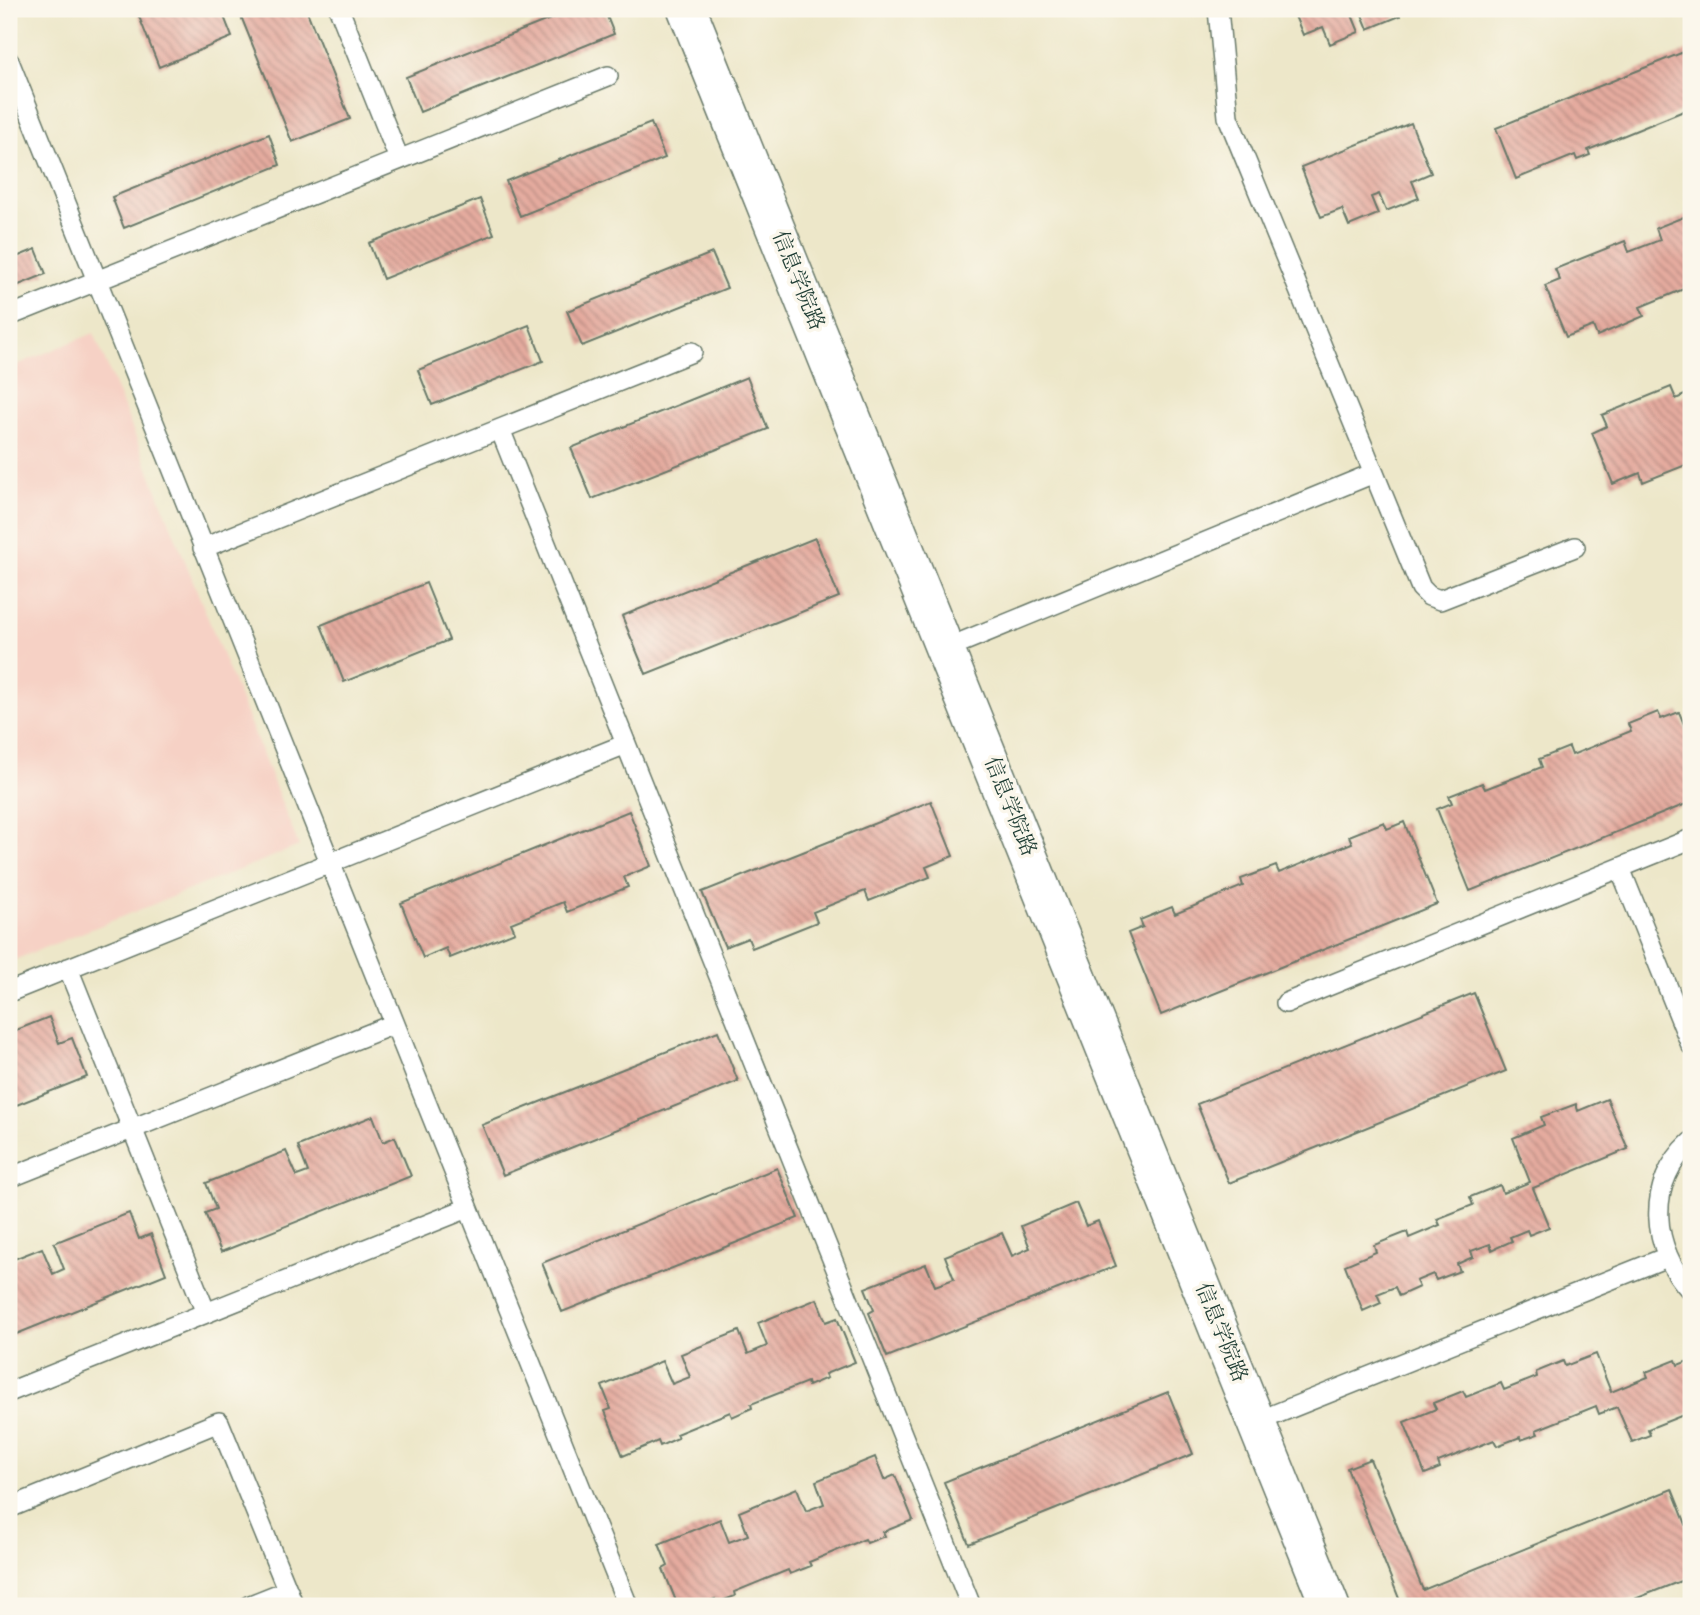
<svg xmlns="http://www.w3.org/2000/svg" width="1700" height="1615" font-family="'Sorts Mill Goudy','Noto Serif SC',serif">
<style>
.built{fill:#f6d1c5}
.building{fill:url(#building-back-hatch)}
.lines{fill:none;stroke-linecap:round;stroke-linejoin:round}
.service-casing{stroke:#677868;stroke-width:22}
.minor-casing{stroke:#677868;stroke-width:41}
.service{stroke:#fff;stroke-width:19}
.minor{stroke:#fff;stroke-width:38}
.labels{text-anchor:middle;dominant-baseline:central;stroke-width:7;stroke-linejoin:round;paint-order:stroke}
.street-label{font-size:21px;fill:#1f3d34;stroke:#fbf7ec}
</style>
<defs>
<pattern id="building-back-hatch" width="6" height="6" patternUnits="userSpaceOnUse" patternTransform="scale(1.75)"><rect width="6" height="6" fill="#e5ab9f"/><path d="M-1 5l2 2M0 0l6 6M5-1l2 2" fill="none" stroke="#b98c82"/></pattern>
</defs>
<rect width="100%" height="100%" fill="#fbf7ec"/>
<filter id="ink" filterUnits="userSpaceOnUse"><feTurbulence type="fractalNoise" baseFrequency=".0143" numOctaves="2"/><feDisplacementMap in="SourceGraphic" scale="14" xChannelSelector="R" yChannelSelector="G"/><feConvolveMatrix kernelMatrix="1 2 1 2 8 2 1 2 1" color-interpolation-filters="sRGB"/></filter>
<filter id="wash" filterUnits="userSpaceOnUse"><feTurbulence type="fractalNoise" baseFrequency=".00686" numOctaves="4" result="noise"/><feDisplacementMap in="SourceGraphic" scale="28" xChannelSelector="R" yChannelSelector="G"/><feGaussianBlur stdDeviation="1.57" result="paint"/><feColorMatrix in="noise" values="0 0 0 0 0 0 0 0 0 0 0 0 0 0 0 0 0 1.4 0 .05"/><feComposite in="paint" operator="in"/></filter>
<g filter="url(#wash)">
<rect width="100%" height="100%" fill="#ede7c9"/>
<path class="built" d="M94,333L299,846L9,962V368Z"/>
<g id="blocks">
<path class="building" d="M136,9H221L232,37L159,67Z
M238,9H306L350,119L292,142Z
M575,9H604L614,34L420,112L406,77Z
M1292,9H1397L1400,16L1368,29L1361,12L1352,15L1359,32L1330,44L1323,27L1303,35Z
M1691,49V108L1588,150L1590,155L1577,160L1575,155L1516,179L1496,128Z
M651,123L665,158L520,216L506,181Z
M1411,123L1431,173L1412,181L1419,198L1386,211L1379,194L1371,197L1378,214L1349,226L1342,209L1321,217L1301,167Z
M269,134L280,165L124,228L112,197Z
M480,199L494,234L383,279L369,243Z
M1691,214V286L1640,307L1644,316L1597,336L1593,326L1566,337L1545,286L1560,280L1555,269L1625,241L1629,252L1660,240L1656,228Z
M36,249L46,274L9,289V260Z
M712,253L727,288L582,346L567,311Z
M529,325L543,361L432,405L418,370Z
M747,377L768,429L592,499L571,448Z
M1671,387L1676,399L1691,392V452L1687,454L1691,463L1643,482L1640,473L1613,484L1592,433L1607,426L1602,415Z
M815,538L839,597L646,674L622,616Z
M426,583L449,640L344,682L321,625Z
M1658,712L1661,719L1679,712L1691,742V802L1470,891L1437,809L1452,803L1449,796L1482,783L1485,789L1542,767L1539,759L1569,747L1572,755L1631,731L1628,724Z
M931,801L953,856L926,867L930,877L869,901L865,891L813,912L817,922L752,948L748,938L725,947L702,892Z
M629,811L651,866L624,877L628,887L567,912L563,902L511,923L515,932L450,958L446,948L423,958L401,903Z
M1384,822L1387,829L1404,822L1437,904L1161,1015L1128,933L1143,927L1140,920L1172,907L1175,914L1243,886L1241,879L1276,866L1279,873L1352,843L1349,836Z
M1474,993L1506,1071L1229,1183L1197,1104Z
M49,1017L59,1043L72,1038L87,1077L9,1108V1033Z
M718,1031L738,1081L503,1175L482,1125Z
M1607,1099L1628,1149L1533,1188L1549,1227L1529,1235L1527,1230L1510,1237L1512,1241L1492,1250L1490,1244L1471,1251L1473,1257L1457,1264L1460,1271L1436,1280L1433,1274L1416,1281L1419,1287L1399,1296L1395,1287L1377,1294L1381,1303L1363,1311L1345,1265L1376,1252L1374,1245L1407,1232L1409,1238L1440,1225L1437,1219L1473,1205L1470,1197L1500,1185L1503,1193L1530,1182L1513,1138L1544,1125L1541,1117L1576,1104L1578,1111Z
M373,1116L383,1142L395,1137L411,1176L221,1252L205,1213L216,1209L206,1183L286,1151L297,1176L308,1172L298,1146Z
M777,1168L798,1218L562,1312L542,1263Z
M1076,1203L1086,1226L1098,1221L1116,1266L887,1357L869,1313L874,1310L865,1288L926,1264L935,1286L954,1279L945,1256L1002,1233L1012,1256L1030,1248L1021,1226Z
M129,1213L139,1239L151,1234L166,1274L9,1337V1261L42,1248L53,1274L64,1269L54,1243Z
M817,1299L826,1322L837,1318L855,1362L825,1374L827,1378L808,1386L807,1382L751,1404L752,1408L732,1417L730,1412L676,1434L678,1438L660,1446L658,1441L623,1456L605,1411L611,1409L602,1386L662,1361L672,1384L690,1377L681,1354L739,1331L748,1354L767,1346L758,1323Z
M1596,1354L1611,1392L1648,1377L1646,1372L1676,1360L1678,1365L1691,1360V1412L1648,1429L1650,1435L1632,1442L1617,1407L1599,1414L1596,1406L1536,1430L1538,1434L1521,1440L1520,1437L1497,1446L1494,1440L1438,1462L1440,1468L1425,1474L1404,1422L1436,1409L1433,1403L1463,1391L1466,1397L1501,1383L1504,1390L1537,1377L1536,1372L1563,1361L1565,1366Z
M1168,1392L1193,1454L969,1544L944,1482Z
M875,1457L884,1480L895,1475L913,1520L883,1532L885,1536L867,1543L865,1539L809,1562L811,1566L790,1574L788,1570L734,1592L735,1596L717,1603L715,1599L697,1606H678L663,1569L668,1566L659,1544L720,1519L729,1542L748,1535L739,1512L797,1488L806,1511L824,1504L816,1481Z
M1370,1459L1423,1590L1672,1489L1691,1537V1577L1617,1606H1402L1347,1468Z"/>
</g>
</g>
<g filter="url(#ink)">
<use href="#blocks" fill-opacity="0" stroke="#677868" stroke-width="2"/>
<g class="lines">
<g class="service-casing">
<path id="service" d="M339,9L399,159
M1218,9L1228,117L1421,588L1429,596L1440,600L1575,547
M9,61L628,1606
M9,316L608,76
M500,429L971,1606
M203,548L692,352
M945,649L1374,473
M1620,868L1691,1045
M68,968L206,1313
M9,992L626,744
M1286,1003L1691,839
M1691,1142C1645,1184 1651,1248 1691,1291
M9,1178L394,1024
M9,1392L468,1208
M1256,1422L1667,1257
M9,1508L219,1422L294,1606
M248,1606L288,1590"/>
</g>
<g class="minor-casing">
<path id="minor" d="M687,9L1330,1606"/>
</g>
<use href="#service" class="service"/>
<use href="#minor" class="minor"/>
</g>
</g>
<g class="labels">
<g class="street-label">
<text transform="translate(797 281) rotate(68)">信息学院路</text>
<text transform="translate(1009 807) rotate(68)">信息学院路</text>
<text transform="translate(1220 1333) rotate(68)">信息学院路</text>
</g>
</g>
<rect width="1700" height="1615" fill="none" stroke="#fbf7ec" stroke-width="35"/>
</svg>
